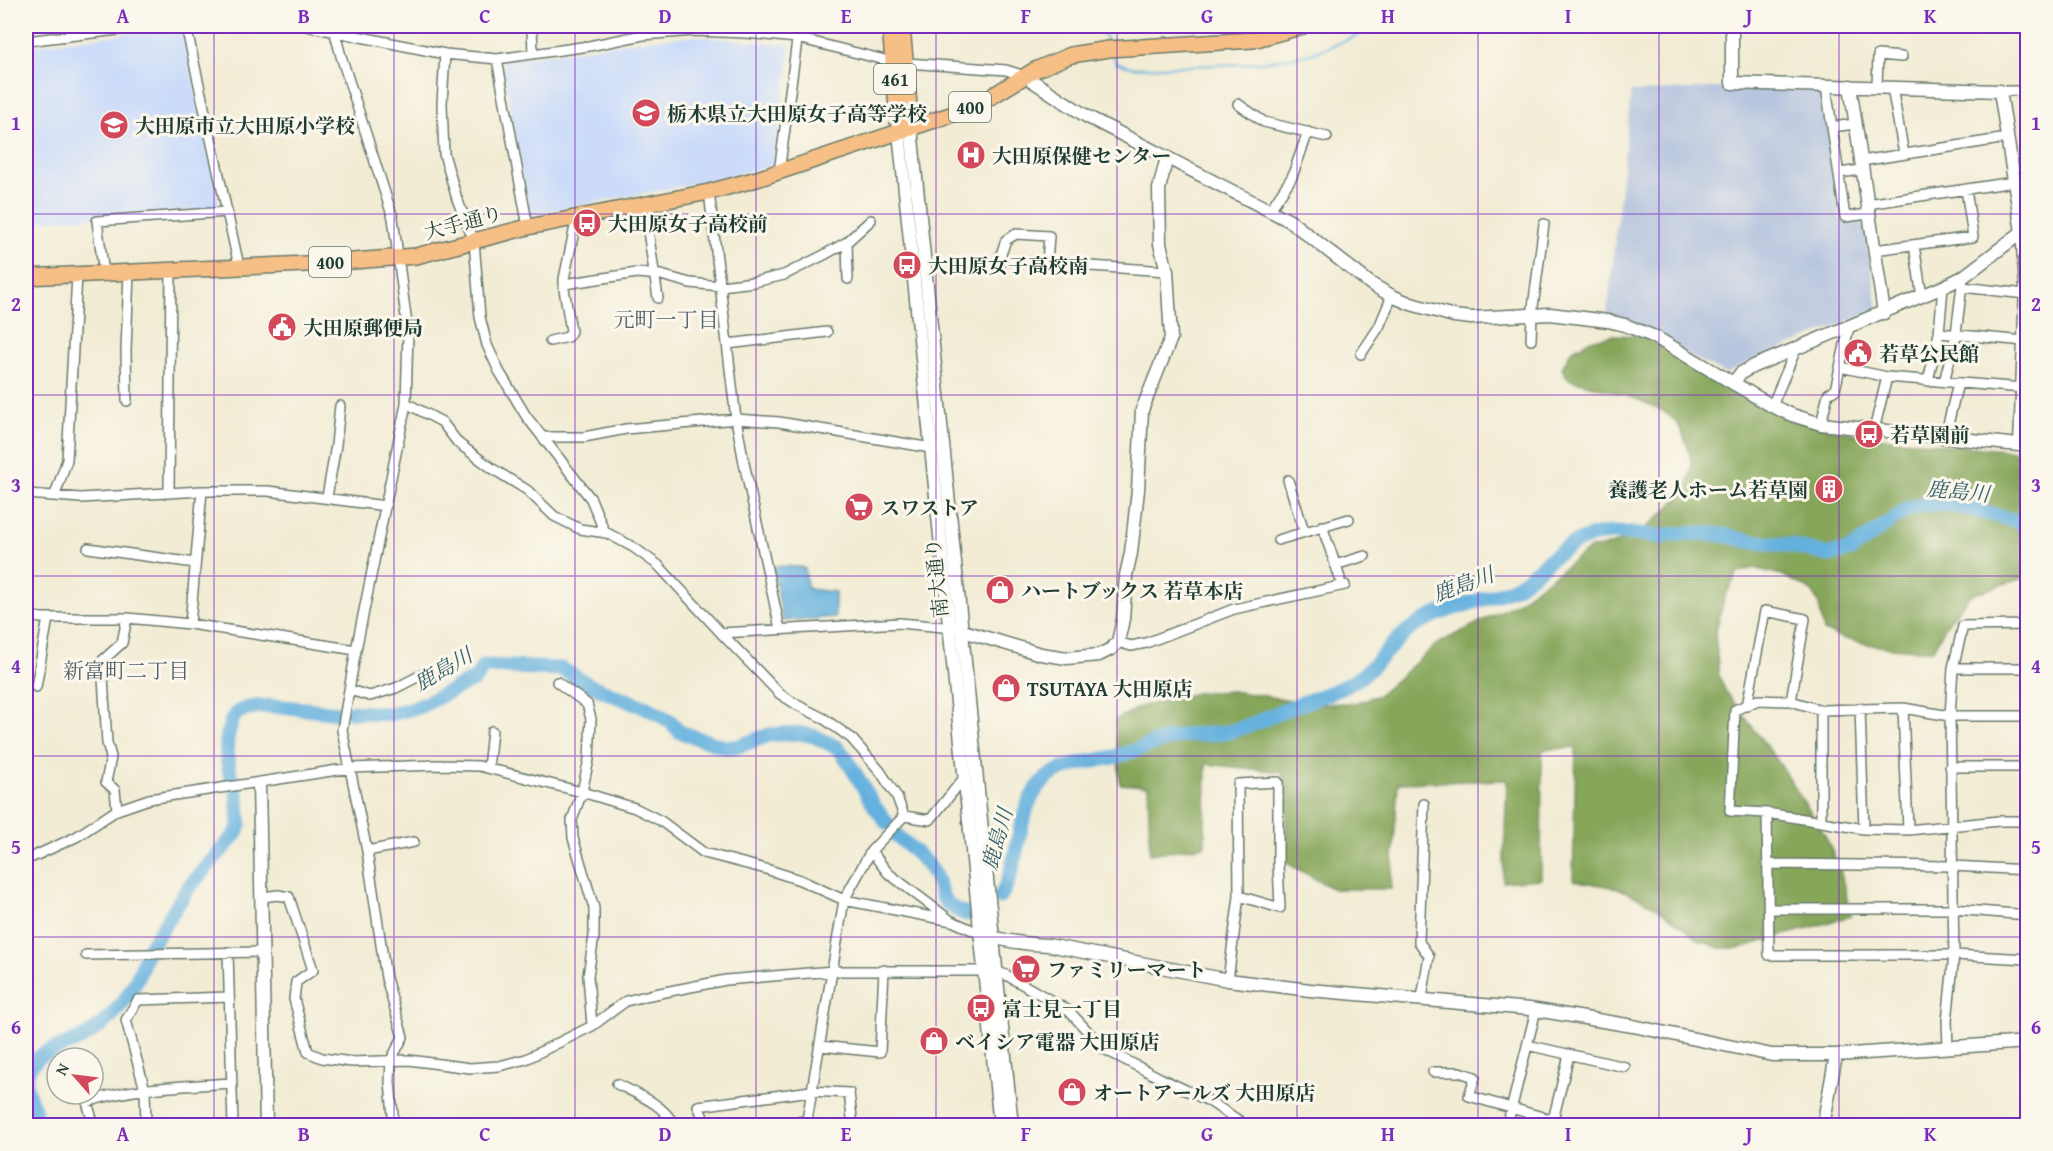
<svg xmlns="http://www.w3.org/2000/svg" width="2053" height="1151" font-family="'Gentium Book Plus','Noto Serif JP',serif">
<style>
.built{fill:#cbdbf9}
.industrial{fill:#b7c5de}
.forest{fill:#86a65a;stroke:#527247;stroke-width:1.5}
.water{fill:#65b1de;stroke:#427789;stroke-width:1.5}
.lines{fill:none;stroke-linecap:round;stroke-linejoin:round}
.stream{stroke:#65b1de;stroke-width:2}
.river{stroke:#65b1de;stroke-width:15}
.minor-casing{stroke:#697a6c;stroke-width:12}
.tertiary-casing{stroke:#697a6c;stroke-width:15}
.trunk-casing{stroke:#697a6c;stroke-width:18}
.minor{stroke:#fff;stroke-width:9}
.tertiary{stroke:#fff;stroke-width:12}
.trunk{stroke:#f5bf86;stroke-width:15}
.grid{fill:none;stroke:#7b2cbf;stroke-width:1.5;stroke-opacity:0.55}
.labels{text-anchor:middle;dominant-baseline:central;stroke-width:6;stroke-linejoin:round;paint-order:stroke}
.shield{fill:#fbf7ec;stroke:#61756b;stroke-width:1.5}
.shield-label{font-size:18px;font-weight:bold;fill:#1f3d34}
.poi-label{font-size:20px;font-weight:bold;fill:#1f3d34;stroke:#fbf7ec;text-anchor:start}
.street-label{font-size:20px;fill:#1f3d34;stroke:#fbf7ec}
.neighbourhood-label{font-size:21px;fill:#505f6a;stroke:#fbf7ec}
.water-label{font-size:21px;font-style:italic;fill:#346067;stroke:#fbf7ec}
.neatline{fill:none;stroke:#7b2cbf;stroke-width:2}
.grid-label{font-size:20px;text-anchor:middle;font-weight:bold;fill:#7b2cbf}
</style>
<rect width="100%" height="100%" fill="#fbf7ec"/>
<filter id="ink" filterUnits="userSpaceOnUse"><feTurbulence type="fractalNoise" baseFrequency=".0167" numOctaves="2"/><feDisplacementMap in="SourceGraphic" scale="12" xChannelSelector="R" yChannelSelector="G"/><feConvolveMatrix kernelMatrix="1 2 1 2 8 2 1 2 1" color-interpolation-filters="sRGB"/></filter>
<filter id="wash" filterUnits="userSpaceOnUse"><feTurbulence type="fractalNoise" baseFrequency=".008" numOctaves="4" result="noise"/><feDisplacementMap in="SourceGraphic" scale="24" xChannelSelector="R" yChannelSelector="G"/><feGaussianBlur stdDeviation="1.35" result="paint"/><feColorMatrix in="noise" values="0 0 0 0 0 0 0 0 0 0 0 0 0 0 0 0 0 1.4 0 .05"/><feComposite in="paint" operator="in"/></filter>
<g filter="url(#wash)">
<rect width="100%" height="100%" fill="#f2ecd4"/>
<path class="built" d="M182,27L220,208L32,222L28,204H26V46Z
M693,36L791,45L774,165L709,181L529,215L502,61L644,40Z"/>
<path class="industrial" d="M1712,88L1823,90L1841,220L1864,219L1878,309L1740,366L1726,374L1607,315L1631,92Z"/>
<path class="forest" d="M1613,335L1641,336L1659,341C1697,366 1737,399 1780,415C1854,441 1949,444 2027,452V578L2020,579L1970,595L1945,627L1933,650C1902,651 1853,644 1824,631L1819,605L1812,591L1782,575L1753,568L1738,573L1725,596L1715,633L1719,676L1726,692L1777,760L1825,835L1840,869L1851,916L1740,948H1720L1699,940L1655,906L1618,888L1573,880L1576,747L1542,750L1541,879L1503,882L1507,780L1398,783L1391,889H1333L1287,863L1285,787L1282,772L1206,764L1205,846L1150,854L1148,786L1120,784L1115,720L1140,707L1196,693L1232,691L1316,704L1355,703L1379,695L1437,644L1515,604L1591,548C1627,548 1678,510 1690,476C1694,466 1689,455 1687,445C1684,435 1679,424 1671,417C1647,398 1599,388 1568,379L1562,368L1571,351L1591,340Z"/>
<path class="water" d="M776,566L801,567L805,569L807,586L809,589L835,592V617L783,621L773,568Z"/>
<g class="lines">
<path class="stream" d="M1101,26L1107,42
M1114,57L1116,63L1135,68L1244,64L1277,60L1311,54L1382,26"/>
<path class="river" d="M352,712L390,714L418,707L475,679L484,666L562,669L589,685L649,709L670,721L680,732L725,747H736L769,735L798,733L814,736L838,748L846,758L875,807L887,823
M232,780C227,766 225,748 228,734C230,726 231,718 237,713C255,699 316,711 338,713
M896,835C908,846 920,855 930,868C946,889 933,902 966,914
M1000,897C1023,862 1013,804 1048,777C1068,762 1098,762 1121,755C1141,749 1161,739 1182,736C1196,734 1212,735 1227,732C1250,727 1268,717 1290,708C1308,700 1327,695 1345,686C1374,672 1385,648 1409,630C1440,607 1479,604 1513,588C1527,581 1537,570 1549,560C1591,527 1613,531 1664,537L1667,535L1696,533L1724,535L1748,541L1793,546L1829,555L1851,550L1906,510L1925,504L1946,505L1967,508L2028,524
M150,947L188,888L235,835L240,825L237,794
M26,1114L34,1116L35,1111C30,1098 22,1084 28,1071C38,1049 63,1048 82,1038C113,1021 137,989 145,956"/>
</g>
</g>
<g filter="url(#ink)">
<g class="lines">
<g class="minor-casing">
<path id="minor" d="M186,26L239,266
M307,26L445,54L497,59L589,46L643,35L694,31L746,33L797,38L893,62L1006,70L1025,76
M335,26L334,30L341,56L393,218L408,332L406,404L356,650L342,730L367,851L386,978L403,1037L391,1060L390,1082L394,1126
M532,26L533,54
M26,41L151,26
M445,54L442,104L444,154L457,199L474,241L480,317L487,345L499,371L526,416L591,499L605,533
M497,59L528,227
M1826,86L1845,217L1868,214
M1877,87L1878,55L1902,57
M1892,88L1904,154
M2000,91H2028
M1238,104L1264,122L1327,137
M1832,127L1855,124
M1861,161L2007,138
M779,172L799,26
M1839,173L1862,170
M709,192L736,419L744,463L780,629
M644,204L658,298
M1867,204L2014,182
M1270,210L1292,177L1308,132
M847,242L848,279
M1914,245L1922,297
M1874,250L1973,237L1966,189
M1047,262L1049,236L1016,234L1006,240L999,260L1167,271
M104,274L97,221L227,212
M564,284L637,273L661,275L690,283L721,286L754,282L784,275L824,255L847,242L871,220
M1962,287L2026,294
M1939,333L2025,341
M1531,340L1532,315L1544,224
M550,341L568,337L571,331L564,289V279L577,217
M728,344L827,332
M1361,354L1379,327L1392,296
M1840,367L1887,377L2023,388
M1928,381L1939,333L1943,287
M1944,382L1956,334L1963,277
M127,401L126,350L129,272
M406,403L442,422L458,443L493,469L527,490L554,516L580,529L607,533L633,547L658,565L721,633L900,623L954,628
M1772,406L1796,349
M1821,424L1828,394L1835,390L1849,327
M1874,430L1887,377
M542,437H584L626,429L736,419L779,422L943,450
M1945,437L1958,383
M1288,480L1304,531
M169,492L171,270
M26,494L81,498L202,491H268L386,506
M55,495L67,460L77,275
M327,497L336,445L340,406
M1322,526L1340,578
M1278,540L1349,519
M88,548L195,563
M1335,565L1365,556
M26,615L40,618H127
M190,624L202,491
M721,633L780,694L799,706L823,718L851,738L880,771L897,797L904,816L871,851L844,900L806,1126
M1118,642L1131,646L1146,643L1234,609L1345,585
M1953,668L1963,626L2028,625
M557,682L587,704L591,719L589,759L582,792L572,820L573,838L594,908V936L588,976L592,1026
M36,687L48,618
M349,690L370,696L396,688L423,674
M1747,706L1765,611L1805,619L1791,701
M1860,708L1864,829
M1903,708L1908,830
M2028,716H1950L1903,708L1821,710L1791,701L1758,700L1735,710L1730,811L1767,813L1864,829L1908,830L1999,821H2028
M1950,767H2028
M488,768L492,731
M1278,782V864L1280,908L1239,896L1238,784Z
M117,810L115,790L106,782L111,757L107,743L102,661L122,643L127,618L190,624L356,650
M1767,813L1769,955H1954L2028,959
M904,816L930,820L964,778
M1821,822V710
M367,851L414,842
M871,851L888,873L950,920
M26,860L76,837L117,810L149,799L351,768L437,765L479,766L582,792L635,808L661,821L704,853L766,869L800,880L844,900L952,921L979,933
M1769,864L1953,866L2028,870
M262,897L278,895L289,897L313,970L296,982L294,999L308,1052L322,1058L352,1062L409,1060L470,1068L499,1066L526,1059L592,1026L626,1001L650,995L726,980L833,971H996L1008,976L1069,1011L1104,1049L1162,1079L1209,1101L1247,1126
M1769,909H1953L2028,915
M228,952L233,1126
M86,955L262,952
M1228,980L1239,896
M1422,998L1429,956L1419,942L1424,804
M1527,1045L1625,1067
M820,1046L880,1052L884,970
M1948,1047L1947,1021L1954,955L1950,716L1953,668H2028
M1433,1072H1459L1475,1077L1469,1096L1553,1120L1569,1055
M617,1084C639,1095 662,1103 675,1126
M94,1126L87,1102C132,1087 184,1086 232,1083
M146,1126L145,1090L126,1020L138,1000L229,997
M707,1126L698,1106L811,1091L849,1093L853,1126
M752,1126L807,1121
M1507,1126L1536,1010"/>
</g>
<g class="tertiary-casing">
<path id="tertiary" d="M1732,26V83L2000,91L2022,232L2026,287L2020,445
M1025,76L1086,116L1290,221L1371,284L1392,296L1411,304L1454,316L1471,318L1550,314L1608,321L1625,325L1655,337L1772,406L1792,415L1821,424L2028,446
M1850,86L1884,313
M911,128L1012,1126
M899,132L1000,1126
M1733,383L1741,373L1754,366L1943,287L1963,277L2022,232
M963,631L1041,654L1067,658L1099,655L1111,649L1118,642L1123,619L1126,575L1131,553L1138,490L1142,410L1171,338L1167,271L1160,244L1159,189L1167,157
M259,784L266,1126
M979,933C1002,941 1024,944 1048,945L1228,980L1310,990L1530,1009L1633,1026L1772,1055H1836L2028,1042
M1823,1126L1836,1055"/>
</g>
<g class="trunk-casing">
<path id="trunk" d="M890,26L899,132
M902,26L911,128
M26,277L328,263L416,256L528,227L709,192L757,179L956,113L989,98L1035,70L1071,55L1109,49L1253,40L1303,26"/>
</g>
<use href="#minor" class="minor"/>
<use href="#tertiary" class="tertiary"/>
<use href="#trunk" class="trunk"/>
</g>
</g>
<path class="grid" d="M214,26V1126M394,26V1126M575,26V1126M756,26V1126M936,26V1126M1117,26V1126M1297,26V1126M1478,26V1126M1659,26V1126M1839,26V1126M26,214H2028M26,395H2028M26,576H2028M26,756H2028M26,937H2028"/>
<defs>
<g id="school-disc" transform="scale(1.5)"><circle r="9.5" fill="#d1495b" stroke="#fbf7ec"/><path d="M0-5L7-2L0 1L-7-2ZM-4 1L0 2.5L4 1V4Q0 6-4 4Z" fill="#fff"/></g>
<g id="hospital-disc" transform="scale(1.5)"><circle r="9.5" fill="#d1495b" stroke="#fbf7ec"/><path d="M-5-5h3v3.5h4V-5h3V5h-3V1.5h-4V5h-3Z" fill="#fff"/></g>
<g id="bus-disc" transform="scale(1.5)"><circle r="9.5" fill="#d1495b" stroke="#fbf7ec"/><path d="M-5-6H5V4H4V6H2V4H-2V6H-4V4H-5ZM-3.5-4V0h7V-4ZM-3.5 1.2v1.5H-2V1.2ZM2 1.2v1.5H3.5V1.2Z" fill="#fff"/></g>
<g id="civic-disc" transform="scale(1.5)"><circle r="9.5" fill="#d1495b" stroke="#fbf7ec"/><path d="M-.6-6.5H3V-4.5H.6V-3L4-1V1h2V6H-6V1h2V-1L-.6-3ZM-1.2 2.5V6h2.4V2.5Z" fill="#fff"/></g>
<g id="building-disc" transform="scale(1.5)"><circle r="9.5" fill="#d1495b" stroke="#fbf7ec"/><path d="M-4-6H4V6H1V3H-1V6H-4ZM-2.5-4.3h1.7v1.8h-1.7ZM.8-4.3h1.7v1.8H.8ZM-2.5-1h1.7V.8h-1.7ZM.8-1h1.7V.8H.8Z" fill="#fff"/></g>
<g id="supermarket-disc" transform="scale(1.5)"><circle r="9.5" fill="#d1495b" stroke="#fbf7ec"/><path d="M-6-5.5h2.5l.6 2H6L4.5 2H-2.5L-4.4-4H-6ZM-1.5 3.2a1.3 1.3 0 1 0 .1 0ZM3 3.2a1.3 1.3 0 1 0 .1 0Z" fill="#fff"/></g>
<g id="shop-disc" transform="scale(1.5)"><circle r="9.5" fill="#d1495b" stroke="#fbf7ec"/><path d="M-5-2.5h2.3a2.7 3.5 0 0 1 5.4 0H5L5.5 6h-11ZM-1.5-2.5h3a1.5 2.3 0 0 0-3 0Z" fill="#fff"/></g>
</defs>
<g fill-rule="evenodd">
<use href="#school-disc" x="646" y="113"/>
<use href="#school-disc" x="114" y="125"/>
<use href="#hospital-disc" x="971" y="155"/>
<use href="#bus-disc" x="587" y="223"/>
<use href="#bus-disc" x="907" y="265"/>
<use href="#civic-disc" x="282" y="327"/>
<use href="#civic-disc" x="1858" y="353"/>
<use href="#bus-disc" x="1869" y="434"/>
<use href="#building-disc" x="1829" y="489"/>
<use href="#supermarket-disc" x="859" y="507"/>
<use href="#shop-disc" x="1000" y="590"/>
<use href="#shop-disc" x="1006" y="688"/>
<use href="#supermarket-disc" x="1026" y="969"/>
<use href="#bus-disc" x="981" y="1008"/>
<use href="#shop-disc" x="934" y="1041"/>
<use href="#shop-disc" x="1072" y="1092"/>
</g>
<g class="labels">
<g class="shield">
<rect x="874" y="64" width="42" height="30" rx="4.5"/>
<rect x="949" y="92" width="42" height="30" rx="4.5"/>
<rect x="309" y="247" width="42" height="30" rx="4.5"/>
</g>
<g class="shield-label">
<text x="895" y="79">461</text>
<text x="970" y="107">400</text>
<text x="330" y="262">400</text>
</g>
<g class="poi-label">
<text x="667" y="113">栃木県立大田原女子高等学校</text>
<text x="135" y="125">大田原市立大田原小学校</text>
<text x="992" y="155">大田原保健センター</text>
<text x="608" y="223">大田原女子高校前</text>
<text x="928" y="265">大田原女子高校南</text>
<text x="303" y="327">大田原郵便局</text>
<text x="1879" y="353">若草公民館</text>
<text x="1890" y="434">若草園前</text>
<text x="1808" y="489" text-anchor="end">養護老人ホーム若草園</text>
<text x="880" y="507">スワストア</text>
<text x="1021" y="590">ハートブックス 若草本店</text>
<text x="1027" y="688">TSUTAYA 大田原店</text>
<text x="1047" y="969">ファミリーマート</text>
<text x="1002" y="1008">富士見一丁目</text>
<text x="955" y="1041">ベイシア電器 大田原店</text>
<text x="1093" y="1092">オートアールズ 大田原店</text>
</g>
<g class="street-label">
<text transform="translate(463 222) rotate(-15)">大手通り</text>
<text transform="translate(936 578) rotate(-96)">南大通り</text>
</g>
<g class="neighbourhood-label">
<text x="666" y="319">元町一丁目</text>
<text x="126" y="670">新富町二丁目</text>
</g>
<g class="water-label">
<text transform="translate(1958 491) rotate(6)">鹿島川</text>
<text transform="translate(1463 584) rotate(-20)">鹿島川</text>
<text transform="translate(443 669) rotate(-30)">鹿島川</text>
<text transform="translate(997 839) rotate(-74)">鹿島川</text>
</g>
</g>
<rect width="2053" height="1151" fill="none" stroke="#fbf7ec" stroke-width="66"/>
<g transform="translate(75 1076) rotate(298)"><circle r="28" fill="#fbf7ec" stroke="#a3ada2" stroke-width="1.5"/>
<path d="M0-4.5L10 22L0 15L-10 22Z" fill="#d1495b"/>
<text y="-9" font-size="16" font-weight="bold" text-anchor="middle" fill="#1f3d34">N</text>
</g>
<rect x="33" y="33" width="1987" height="1085" class="neatline"/>
<g class="grid-label">
<text x="123" y="23">A</text>
<text x="304" y="23">B</text>
<text x="485" y="23">C</text>
<text x="665" y="23">D</text>
<text x="846" y="23">E</text>
<text x="1026" y="23">F</text>
<text x="1207" y="23">G</text>
<text x="1388" y="23">H</text>
<text x="1568" y="23">I</text>
<text x="1749" y="23">J</text>
<text x="1930" y="23">K</text>
<text x="16" y="130">1</text>
<text x="2036" y="130">1</text>
<text x="16" y="311">2</text>
<text x="2036" y="311">2</text>
<text x="16" y="492">3</text>
<text x="2036" y="492">3</text>
<text x="16" y="673">4</text>
<text x="2036" y="673">4</text>
<text x="16" y="854">5</text>
<text x="2036" y="854">5</text>
<text x="16" y="1034">6</text>
<text x="2036" y="1034">6</text>
<text x="123" y="1141">A</text>
<text x="304" y="1141">B</text>
<text x="485" y="1141">C</text>
<text x="665" y="1141">D</text>
<text x="846" y="1141">E</text>
<text x="1026" y="1141">F</text>
<text x="1207" y="1141">G</text>
<text x="1388" y="1141">H</text>
<text x="1568" y="1141">I</text>
<text x="1749" y="1141">J</text>
<text x="1930" y="1141">K</text>
</g>
</svg>
